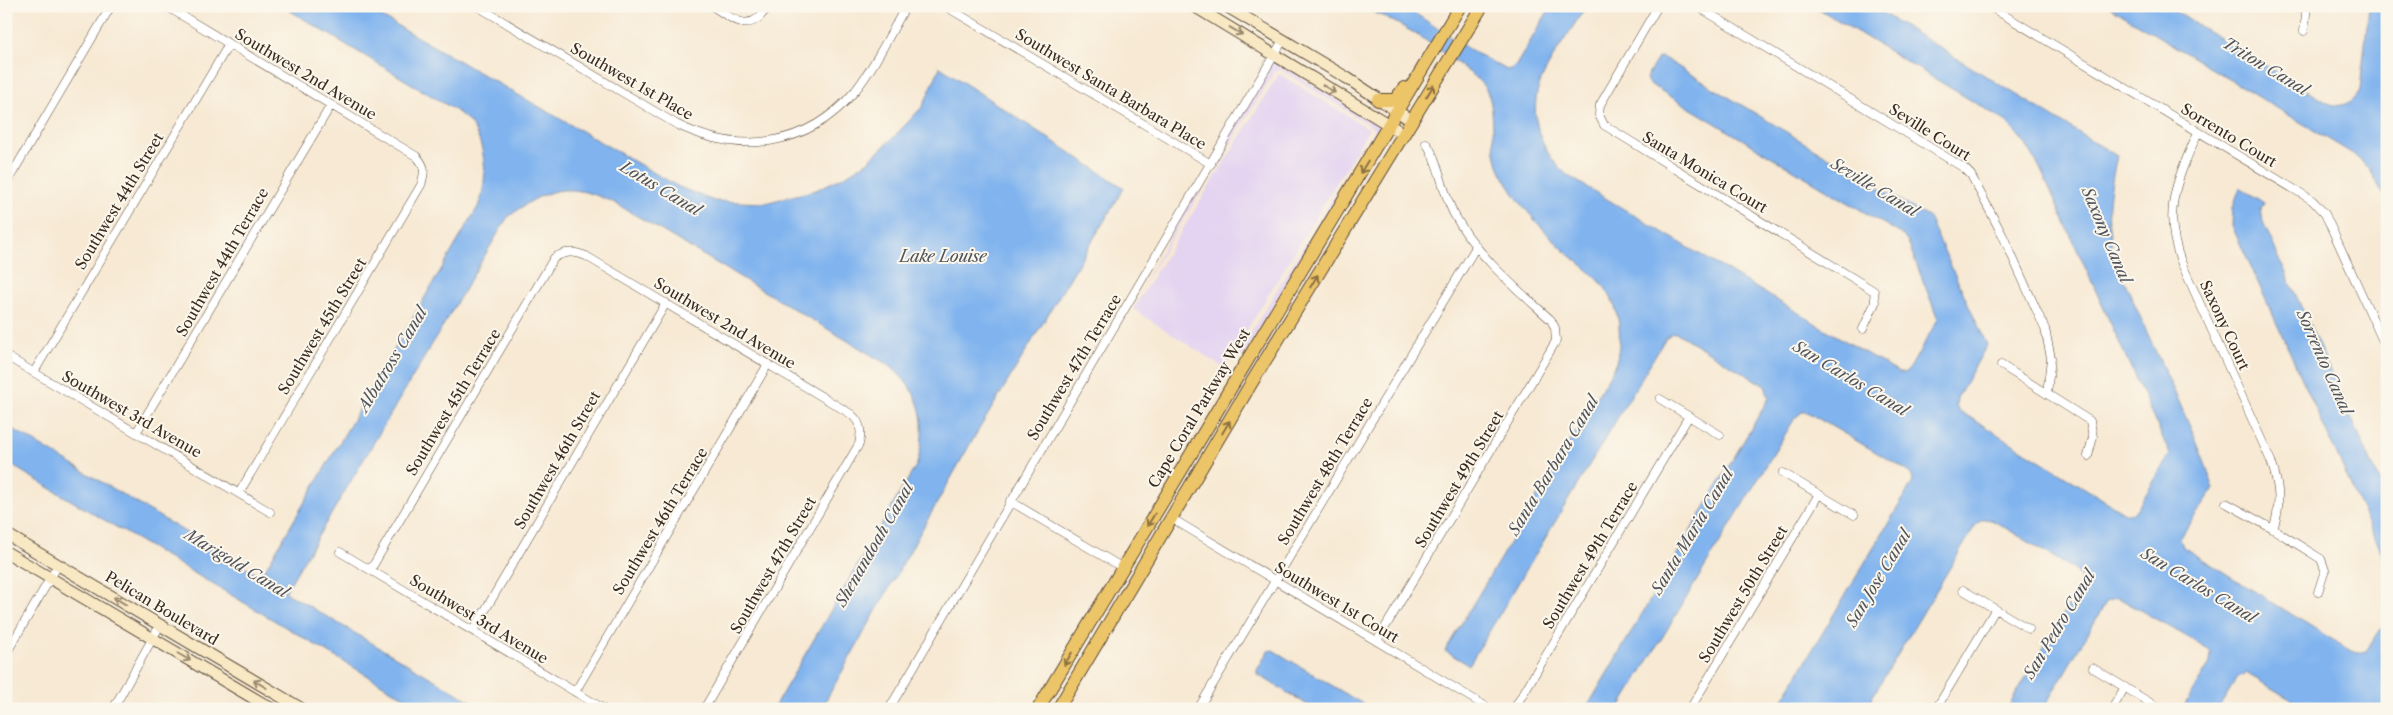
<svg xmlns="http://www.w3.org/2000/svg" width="2393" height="715" font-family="'Libre Caslon Text',serif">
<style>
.built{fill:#e4d3f1}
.water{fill:#81b4ee;stroke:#5e6f86}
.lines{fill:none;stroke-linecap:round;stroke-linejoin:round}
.street-casing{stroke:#574739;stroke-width:9}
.secondary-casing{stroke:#574739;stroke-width:13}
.primary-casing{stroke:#574739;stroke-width:14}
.street{stroke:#fff;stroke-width:8}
.secondary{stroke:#f8e8c3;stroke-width:11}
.primary{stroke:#edc569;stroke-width:12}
.oneway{stroke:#9a8970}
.oneway2{stroke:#8b7040}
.labels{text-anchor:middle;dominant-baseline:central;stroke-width:4;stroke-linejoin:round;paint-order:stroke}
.street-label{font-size:15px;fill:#3b2a1e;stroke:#fbf7ec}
.water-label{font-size:16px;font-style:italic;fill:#50535c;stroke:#fbf7ec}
</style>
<rect width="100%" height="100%" fill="#fbf7ec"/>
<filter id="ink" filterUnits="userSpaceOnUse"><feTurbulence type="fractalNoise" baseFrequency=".02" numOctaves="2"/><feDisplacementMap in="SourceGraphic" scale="10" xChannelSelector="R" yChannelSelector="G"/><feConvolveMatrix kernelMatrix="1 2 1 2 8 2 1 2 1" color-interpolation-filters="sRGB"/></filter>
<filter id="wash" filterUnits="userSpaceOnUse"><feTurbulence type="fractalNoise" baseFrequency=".0096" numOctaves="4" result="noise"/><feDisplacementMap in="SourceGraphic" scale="20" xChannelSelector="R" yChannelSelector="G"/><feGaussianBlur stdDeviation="1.12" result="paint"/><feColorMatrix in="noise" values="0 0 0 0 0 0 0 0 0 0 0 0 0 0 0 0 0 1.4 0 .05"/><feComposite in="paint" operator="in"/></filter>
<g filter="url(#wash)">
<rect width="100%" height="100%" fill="#f7e9d3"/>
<path class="built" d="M1271,59L1382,126L1242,358L1237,355L1374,130L1371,126L1281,70L1275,71L1135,298Z
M1279,74L1369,129L1224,368L1133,309Z"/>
<path class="water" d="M282,6H363L679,187L714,201L765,203L816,190L845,176L867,162L892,139L923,106L940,67L1124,188L969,446L821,709H773L917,464C928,423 923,394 890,366L615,203C568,181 547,187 507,218L285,592L484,709H424L6,462V425L254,573L266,568L479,205C488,179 487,145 469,122C464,116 456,111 450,107Z
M1359,6H1404L1470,50L1507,70L1515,67L1551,6H1586C1573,28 1544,67 1538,89C1529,121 1544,158 1570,177L1899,373H1905L1910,368L1938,319L1907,240L1901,234L1648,83L1646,78L1658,58L1662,57L1929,218L1987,345L1957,398L1956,406L1958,410L2125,513L2131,514L2136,511L2170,454L2040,168L2026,145L2007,122L1814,6H1871L2117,156C2111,182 2106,209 2110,235C2113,260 2126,284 2136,307C2161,367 2194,427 2214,489L2183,533L2180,538L2183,547L2351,651L2357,653L2366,651L2387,620V709H2307L2246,673L2238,677L2218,709H2182L2210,663L2211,653L2205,647L2117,597L2107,601L2043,709H2007L2080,586L2081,577L2075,570L1994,521C1986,518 1981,519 1975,526L1865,709H1777L1913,482L1912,476L1905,469L1807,412H1802L1795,418L1619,709H1586L1769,398L1765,386L1677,333H1672L1665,339L1469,665L1445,651L1615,366C1623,338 1621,307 1602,284C1591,271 1577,262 1565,251C1541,228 1516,202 1501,172C1488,147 1498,106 1485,88C1478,78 1466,70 1457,63C1423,37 1399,22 1359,6Z
M2108,6H2166L2328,103C2342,109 2353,103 2360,90L2369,6H2387V201L2369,168L2353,154Z
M2240,187L2264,203L2261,209L2263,222L2387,497V564L2232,226L2233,207Z
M1273,650L1371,709H1314L1257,674V670L1268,651Z"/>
</g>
<g filter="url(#ink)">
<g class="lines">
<g class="street-casing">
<path id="street" d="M166,6L416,156C426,166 425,172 421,185L239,493
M477,6L676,124C740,156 808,147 855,91C875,66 890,34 906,6
M712,6C734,20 751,35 768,6
M945,6L1211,164
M1658,6L1600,105L1599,115L1604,125L1874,291L1875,303L1863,329
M1697,6L1964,168L1971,175L2003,236L2045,329L2051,358L2047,394
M1989,6L2312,200L2325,214L2387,350
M2288,6L2307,8
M2304,31L2307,6
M2198,132C2177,180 2161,212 2182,264L2271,461C2279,485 2282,504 2273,529
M6,184L111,6
M6,356L270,512
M2001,365L2090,421L2093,437L2088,456
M34,372L229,44
M1660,399L1720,435
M136,433L331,105
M1783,473L1854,515
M1010,501L1123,568
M2226,503L2273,529L2321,559L2325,570L2318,592
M1171,518L1490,709
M340,552L604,709
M371,569L554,258C565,251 574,251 586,256L851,414C861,423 862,431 859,444L704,709
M1963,590L2029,629
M473,631L666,303
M1377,641L1556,341L1555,328L1551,320C1516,288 1477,256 1454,214C1443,194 1438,158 1426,143
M6,654L58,565
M2093,668L2157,707
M575,692L768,364
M113,709L160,625
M889,709L1283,40
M1198,709L1476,247
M1514,709L1689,416
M1690,709L1819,494
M1936,709L1995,610
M2112,709L2125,687"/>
</g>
<g class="secondary-casing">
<path id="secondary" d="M1194,6L1404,134
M1226,6L1347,78L1412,121
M6,534L302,709
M6,552L272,709"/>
</g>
<g class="primary-casing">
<path id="primary" d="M1378,100H1395L1404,88
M1038,709L1460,6
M1058,709L1252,382L1482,6"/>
</g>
<use href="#street" class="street"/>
<use href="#secondary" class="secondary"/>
<use href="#primary" class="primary"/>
</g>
<defs><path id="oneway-shaft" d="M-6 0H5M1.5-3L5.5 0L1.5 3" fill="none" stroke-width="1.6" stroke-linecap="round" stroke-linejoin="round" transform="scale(1.25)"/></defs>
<g class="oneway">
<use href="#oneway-shaft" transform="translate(1236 31) rotate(31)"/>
<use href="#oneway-shaft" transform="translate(1329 89) rotate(31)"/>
<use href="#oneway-shaft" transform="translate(120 601) rotate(-149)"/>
<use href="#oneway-shaft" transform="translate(184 657) rotate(30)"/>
<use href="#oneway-shaft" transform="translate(260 684) rotate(-149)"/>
</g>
<g class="oneway2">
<use href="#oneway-shaft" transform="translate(1430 91) rotate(-58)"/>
<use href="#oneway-shaft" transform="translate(1364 167) rotate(121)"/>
<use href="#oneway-shaft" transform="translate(1314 281) rotate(-59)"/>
<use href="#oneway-shaft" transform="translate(1226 427) rotate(-59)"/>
<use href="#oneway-shaft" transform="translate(1151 520) rotate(121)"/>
<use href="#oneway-shaft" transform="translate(1068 659) rotate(121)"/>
</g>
</g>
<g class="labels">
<g class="street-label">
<text transform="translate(306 74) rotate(31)">Southwest 2nd Avenue</text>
<text transform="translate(632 81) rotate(30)">Southwest 1st Place</text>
<text transform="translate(1111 89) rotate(31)">Southwest Santa Barbara Place</text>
<text transform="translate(1930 132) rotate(32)">Seville Court</text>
<text transform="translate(2229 135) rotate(31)">Sorrento Court</text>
<text transform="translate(1705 172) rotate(31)">Santa Monica Court</text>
<text transform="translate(119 201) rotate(-59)">Southwest 44th Street</text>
<text transform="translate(222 262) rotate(-60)">Southwest 44th Terrace</text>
<text transform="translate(725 323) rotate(31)">Southwest 2nd Avenue</text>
<text transform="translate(2225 325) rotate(65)">Saxony Court</text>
<text transform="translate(322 326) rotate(-59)">Southwest 45th Street</text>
<text transform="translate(1074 367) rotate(-59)">Southwest 47th Terrace</text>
<text transform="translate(453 402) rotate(-59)">Southwest 45th Terrace</text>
<text transform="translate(1199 408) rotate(-59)">Cape Coral Parkway West</text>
<text transform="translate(132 414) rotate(30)">Southwest 3rd Avenue</text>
<text transform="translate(557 460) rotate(-60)">Southwest 46th Street</text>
<text transform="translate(1325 471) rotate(-59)">Southwest 48th Terrace</text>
<text transform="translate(1459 479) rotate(-59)">Southwest 49th Street</text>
<text transform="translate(660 521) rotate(-59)">Southwest 46th Terrace</text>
<text transform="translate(1590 555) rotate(-59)">Southwest 49th Terrace</text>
<text transform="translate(773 565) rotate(-60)">Southwest 47th Street</text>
<text transform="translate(1743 594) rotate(-59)">Southwest 50th Street</text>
<text transform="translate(1337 602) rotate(31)">Southwest 1st Court</text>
<text transform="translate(162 608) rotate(31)">Pelican Boulevard</text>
<text transform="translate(479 619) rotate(31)">Southwest 3rd Avenue</text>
</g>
<g class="water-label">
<text transform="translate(2266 66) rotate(31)">Triton Canal</text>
<text transform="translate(1875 187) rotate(31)">Seville Canal</text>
<text transform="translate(661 188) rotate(31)">Lotus Canal</text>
<text transform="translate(2107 235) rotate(67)">Saxony Canal</text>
<text x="943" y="256">Lake Louise</text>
<text transform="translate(392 359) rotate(-59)">Albatross Canal</text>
<text transform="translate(2325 362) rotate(66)">Sorrento Canal</text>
<text transform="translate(1851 378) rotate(31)">San Carlos Canal</text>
<text transform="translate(1553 465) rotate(-59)">Santa Barbara Canal</text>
<text transform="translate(1692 531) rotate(-59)">Santa Maria Canal</text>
<text transform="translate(874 544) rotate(-60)">Shenandoah Canal</text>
<text transform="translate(237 563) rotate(31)">Marigold Canal</text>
<text transform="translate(1878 578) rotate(-59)">San Jose Canal</text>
<text transform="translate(2199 585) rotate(31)">San Carlos Canal</text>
<text transform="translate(2059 624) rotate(-59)">San Pedro Canal</text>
</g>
</g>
<rect width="2393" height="715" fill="none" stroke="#fbf7ec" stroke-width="25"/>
</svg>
